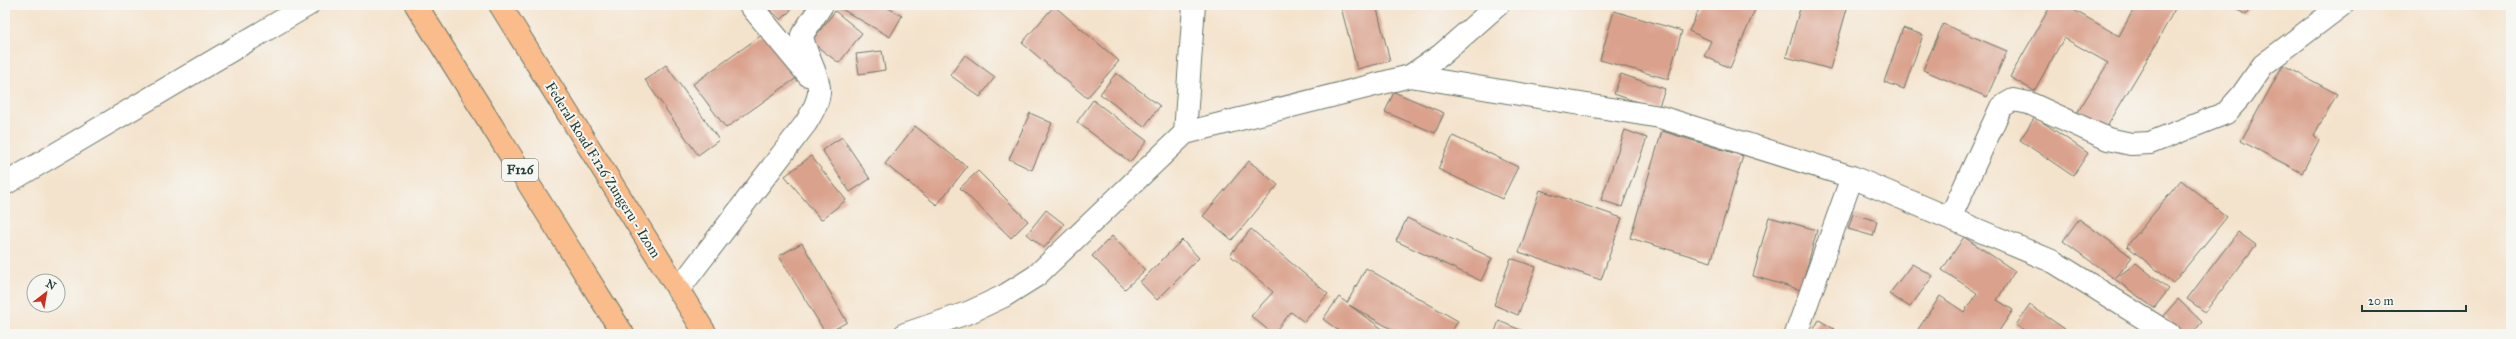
<svg xmlns="http://www.w3.org/2000/svg" width="2516" height="339" font-family="'IM FELL Great Primer',serif">
<style>
.building{fill:#daa28d}
.lines{fill:none;stroke-linecap:round;stroke-linejoin:round}
.minor-casing{stroke:#6a7769;stroke-width:24}
.major-casing{stroke:#6a7769;stroke-width:24}
.minor{stroke:#fff;stroke-width:22}
.major{stroke:#fabc8b;stroke-width:22}
.labels{text-anchor:middle;dominant-baseline:central;stroke-width:4;stroke-linejoin:round;paint-order:stroke}
.shield{fill:#f6f6f2;stroke:#60746d;stroke-width:1}
.shield-label{font-size:13px;font-weight:bold;fill:#1f3d34}
.street-label{font-size:14px;fill:#1f3d34;stroke:#f6f6f2}
</style>
<rect width="100%" height="100%" fill="#f6f6f2"/>
<filter id="ink" filterUnits="userSpaceOnUse"><feTurbulence type="fractalNoise" baseFrequency=".025" numOctaves="2"/><feDisplacementMap in="SourceGraphic" scale="8" xChannelSelector="R" yChannelSelector="G"/><feConvolveMatrix kernelMatrix="1 2 1 2 8 2 1 2 1" color-interpolation-filters="sRGB"/></filter>
<filter id="wash" filterUnits="userSpaceOnUse"><feTurbulence type="fractalNoise" baseFrequency=".012" numOctaves="4" result="noise"/><feDisplacementMap in="SourceGraphic" scale="16" xChannelSelector="R" yChannelSelector="G"/><feGaussianBlur stdDeviation="0.9" result="paint"/><feColorMatrix in="noise" values="0 0 0 0 0 0 0 0 0 0 0 0 0 0 0 0 0 1.4 0 .05"/><feComposite in="paint" operator="in"/></filter>
<g filter="url(#wash)">
<rect width="100%" height="100%" fill="#f4e3cc"/>
<g id="blocks">
<path class="building" d="M765,5H796L781,20Z
M839,5H883L902,16L890,37L838,7Z
M1348,5H1376L1390,61L1357,69L1341,7Z
M1701,5H1757L1730,68L1704,56L1711,41L1689,31Z
M1801,5H1848L1830,69L1786,57Z
M2051,5H2065L2119,36L2136,5H2177L2151,53L2105,130L2077,113L2108,63L2064,38L2034,91L2010,77Z
M2230,5H2252L2246,15Z
M1054,6L1119,61L1087,98L1022,43Z
M835,11L862,33L839,63L811,42Z
M1614,11L1682,31L1668,79L1600,60Z
M1943,24L2007,51L1987,97L1923,70Z
M1903,28L1923,35L1904,89L1884,82Z
M766,32L798,77L726,128L693,84Z
M882,51L885,70L859,74L856,54Z
M965,55L995,77L980,97L950,75Z
M666,65L719,140L698,155L645,80Z
M2283,65L2337,94L2314,135L2319,140L2302,173L2241,141Z
M1116,73L1160,106L1144,127L1100,94Z
M1621,74L1665,89L1658,109L1614,94Z
M1394,92L1444,113L1435,133L1385,112Z
M1093,100L1147,141L1130,162L1077,122Z
M1030,113L1052,123L1032,170L1009,159Z
M2035,117L2088,153L2073,176L2020,140Z
M915,126L967,167L937,205L885,164Z
M1625,130L1647,138L1622,207L1601,200Z
M1662,131L1743,156L1711,262L1630,238Z
M1453,136L1518,167L1502,199L1438,169Z
M842,137L870,179L850,192L822,150Z
M811,156L846,200L821,220L785,176Z
M1249,161L1278,185L1232,240L1203,216Z
M978,171L1028,221L1011,238L960,188Z
M2181,180L2227,217L2173,283L2127,246Z
M1540,190L1622,218L1601,280L1519,252Z
M1046,210L1064,224L1044,248L1027,234Z
M1853,214L1877,221L1873,236L1848,229Z
M1769,217L1817,230L1801,290L1753,276Z
M1407,218L1492,258L1481,281L1396,241Z
M2079,219L2132,257L2116,278L2136,263L2169,289L2154,308L2063,241Z
M1251,229L1328,294L1304,322L1291,312L1273,334L1251,316L1273,292L1230,255Z
M2238,232L2256,245L2205,312L2187,299Z
M1112,236L1145,270L1125,289L1092,256Z
M1964,237L2015,271L1997,300L2013,310L1997,334H1915L1940,296L1964,312L1977,293L1942,270Z
M1182,240L1199,258L1157,300L1140,282Z
M802,243L847,322L826,334L779,256Z
M1511,258L1536,267L1518,315L1494,305Z
M1912,264L1933,276L1910,307L1889,294Z
M1366,268L1458,321L1450,334H1400L1349,305L1384,330L1381,334H1343L1323,319L1339,297L1347,303Z
M2178,299L2202,322L2192,334H2182L2163,316Z
M2030,305L2072,334H2030L2016,325Z
M1819,320L1834,329L1831,334H1811Z
M1499,321L1530,334H1494Z"/>
</g>
</g>
<g filter="url(#ink)">
<use href="#blocks" fill-opacity="0" stroke="#6a7769" stroke-width="1"/>
<g class="lines">
<g class="minor-casing">
<path id="minor" d="M750,5L808,75
M1410,76L1660,117L1852,177L2054,262L2169,334
M1185,133L1194,5
M5,184L308,5
M1950,218L2001,107L2013,100L2029,103L2108,139L2131,144L2150,143L2226,113L2242,95L2263,65L2342,5
M678,290L806,123C812,113 820,100 819,88C817,70 804,53 802,35L822,5
M905,334L970,312L1004,296L1036,276L1185,133L1410,76L1441,55L1498,5
M1796,334L1852,177"/>
</g>
<g class="major-casing">
<path id="major" d="M416,5L623,334
M500,5L706,334"/>
</g>
<use href="#minor" class="minor"/>
<use href="#major" class="major"/>
</g>
</g>
<g class="labels">
<rect class="shield" x="502" y="159" width="36" height="22" rx="3"/>
<g class="shield-label">
<text x="520" y="170">F126</text>
</g>
<g class="street-label">
<text transform="translate(603 170) rotate(58)">Federal Road F.126 Zungeru - Izom</text>
</g>
</g>
<rect width="2516" height="339" fill="none" stroke="#f6f6f2" stroke-width="20"/>
<g transform="translate(46 293) rotate(31)"><circle r="19" fill="#f6f6f2" stroke="#a0aca6"/>
<path d="M0-3L7 15L0 10L-7 15Z" fill="#c8321e"/>
<text y="-6" font-size="11" font-weight="bold" text-anchor="middle" fill="#1f3d34">N</text>
</g>
<path d="M2362 305v6h104v-6" fill="none" stroke="#1f3d34" stroke-width="2"/>
<text x="2368" y="305" font-size="12" fill="#1f3d34" stroke="#f6f6f2" stroke-width="3" paint-order="stroke">20 m</text>
</svg>
